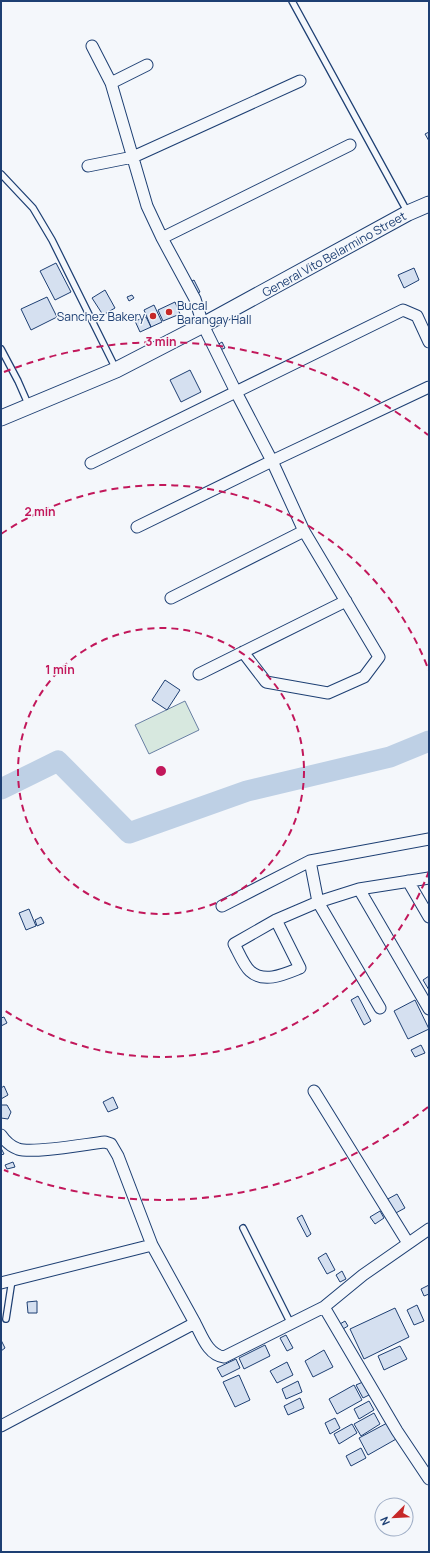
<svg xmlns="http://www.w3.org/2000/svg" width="430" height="1553" font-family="Manrope,sans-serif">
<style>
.green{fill:#d7e8df;stroke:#687fa3}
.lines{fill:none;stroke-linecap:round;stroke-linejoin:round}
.river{stroke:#bed0e5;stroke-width:21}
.building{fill:#d5e0f0;stroke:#1d3f73}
.lane-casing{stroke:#1d3f73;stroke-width:8}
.street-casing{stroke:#1d3f73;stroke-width:13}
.secondary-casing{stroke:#1d3f73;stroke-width:17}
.lane{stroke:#f4f7fb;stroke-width:5.5}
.street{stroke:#f4f7fb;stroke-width:11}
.secondary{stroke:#f4f7fb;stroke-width:15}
.ring{fill:none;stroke:#c2185b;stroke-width:2;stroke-dasharray:7 5}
.poi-dot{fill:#c62828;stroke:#f4f7fb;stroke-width:1.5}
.labels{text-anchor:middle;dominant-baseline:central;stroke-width:3;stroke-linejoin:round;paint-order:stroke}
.street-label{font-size:12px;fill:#1d3f73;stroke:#f4f7fb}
.poi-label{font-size:12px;fill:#1d3f73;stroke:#f4f7fb;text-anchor:start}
.centre{fill:#c2185b;stroke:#f4f7fb;stroke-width:2}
.ring-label{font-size:12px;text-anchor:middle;font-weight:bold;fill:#c2185b;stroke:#f4f7fb;stroke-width:3;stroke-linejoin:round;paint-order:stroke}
</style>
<rect width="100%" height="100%" fill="#f4f7fb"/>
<path class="green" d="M185,701L199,730L149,754L135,725Z"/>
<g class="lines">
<path class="river" d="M1,789L58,761L129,833L247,791L390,757L429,741"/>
</g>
<path class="building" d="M429,132V141L425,134Z
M56,263L71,292L55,300L40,271Z
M414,268L419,280L404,288L398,275Z
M194,280L200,292L194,295L188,283Z
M105,290L115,308L103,315L92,298Z
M132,295L134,298L129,301L127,297Z
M47,297L57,317L31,330L21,309Z
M175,302L180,314L163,321L158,310Z
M154,305L162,322L151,327L144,310Z
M146,317L151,327L140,332L135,321Z
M222,342L225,348L220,350L217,345Z
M190,370L201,392L181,402L170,380Z
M165,680L180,690L167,710L152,700Z
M29,909L36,926L26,930L19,913Z
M41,917L44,923L37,926L35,920Z
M429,976V990L423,980Z
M358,996L371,1021L364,1025L351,1000Z
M415,1000L429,1029L408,1039L394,1011Z
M4,1017L7,1023L1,1026V1018Z
M421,1045L425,1053L415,1057L411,1050Z
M4,1086L8,1095L1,1099V1088Z
M113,1097L118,1108L108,1112L103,1102Z
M1,1105H7L11,1112L8,1119L1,1118Z
M1,1148L4,1154L1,1155Z
M13,1162L15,1167L7,1169L5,1165Z
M397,1194L405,1208L394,1214L386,1200Z
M380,1211L384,1218L375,1224L370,1217Z
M302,1215L311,1234L307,1237L297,1218Z
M326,1253L335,1270L327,1274L318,1258Z
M342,1271L346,1279L340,1282L336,1275Z
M429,1285V1294L424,1296L421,1289Z
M37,1301V1313H28L27,1302Z
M417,1305L424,1321L414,1325L407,1310Z
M395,1308L409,1337L364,1359L350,1329Z
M345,1321L348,1326L343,1329L340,1324Z
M286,1335L293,1348L287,1351L280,1338Z
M1,1340L5,1348L1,1351Z
M265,1345L270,1356L244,1369L239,1358Z
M400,1346L407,1359L384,1370L378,1356Z
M324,1350L333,1367L313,1377L305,1361Z
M236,1359L240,1368L222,1377L217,1368Z
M287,1362L293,1375L277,1383L270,1371Z
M239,1375L250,1400L235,1407L223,1382Z
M298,1381L302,1392L286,1399L282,1389Z
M365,1381L371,1394L363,1398L356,1385Z
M354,1385L362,1400L337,1414L329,1399Z
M300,1398L304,1408L288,1415L284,1406Z
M369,1401L374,1410L359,1419L354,1409Z
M374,1413L380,1424L361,1436L354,1424Z
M335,1418L340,1428L330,1434L325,1423Z
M389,1422L398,1438L368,1455L359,1438Z
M352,1424L357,1433L339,1444L334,1434Z
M361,1448L366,1458L351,1466L346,1456Z"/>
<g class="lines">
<g class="lane-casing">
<path id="lane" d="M292,1L408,213
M1,174L33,208L52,240L116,369
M1,349L18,381L29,406
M243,1228L291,1324
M6,1319L12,1280"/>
</g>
<g class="street-casing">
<path id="street" d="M92,46L111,83L147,206L162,238L195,299L203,325L236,392L272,461L304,531L379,657L364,677L328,693L266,682L243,652
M111,83L147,65
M88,166L133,157L300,81
M162,238L350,145
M91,463L403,310L417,316L429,342
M137,527L272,461L429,387
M171,598L304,531
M199,674L346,601
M310,861L318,902L380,1008
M429,878L359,889L429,1009
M408,881L429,917
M222,906L310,861L429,839
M276,920L300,968C285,974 264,984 250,971C244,966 238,951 234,944L276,920L318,902L359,889
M314,1091L408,1243
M1,1135C5,1141 10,1146 18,1149C33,1154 86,1144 105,1142L111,1144L118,1156L152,1245L195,1323
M1,1283L152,1245
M324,1307L397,1431L429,1479
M1,1426L195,1323C202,1336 208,1355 224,1357L324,1307L363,1275L429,1229"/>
</g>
<g class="secondary-casing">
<path id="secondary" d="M1,418L116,370L203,325L408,213L429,204"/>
</g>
<use href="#lane" class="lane"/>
<use href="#street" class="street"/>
<use href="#secondary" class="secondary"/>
</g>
<g class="ring">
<circle cx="161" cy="771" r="143"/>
<path d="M429 871A286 286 0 0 1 1 1008M1 534A286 286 0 0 1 429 671"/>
<path d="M428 1107A429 429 0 0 1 4 1170M4 372A429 429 0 0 1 428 435"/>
</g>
<g class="poi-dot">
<circle cx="169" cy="312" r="4"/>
<circle cx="153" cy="316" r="4"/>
</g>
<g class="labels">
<g class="street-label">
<text transform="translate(334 254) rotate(-29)">General Vito Belarmino Street</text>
</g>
<g class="poi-label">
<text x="177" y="305">Bucal<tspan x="177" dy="14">Barangay Hall</tspan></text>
<text x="145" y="316" text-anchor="end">Sanchez Bakery</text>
</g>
</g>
<circle cx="161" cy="771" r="6" class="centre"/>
<g class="ring-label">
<text x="161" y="346">3 min</text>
<text x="40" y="516">2 min</text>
<text x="60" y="674">1 min</text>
</g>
<rect width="430" height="1553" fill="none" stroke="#1d3f73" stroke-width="4"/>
<g transform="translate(394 1517) rotate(246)"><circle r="19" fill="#f4f7fb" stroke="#9eadc5"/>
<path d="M0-3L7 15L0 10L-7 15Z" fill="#c62828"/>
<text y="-6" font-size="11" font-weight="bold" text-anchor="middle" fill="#1d3f73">N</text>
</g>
</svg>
